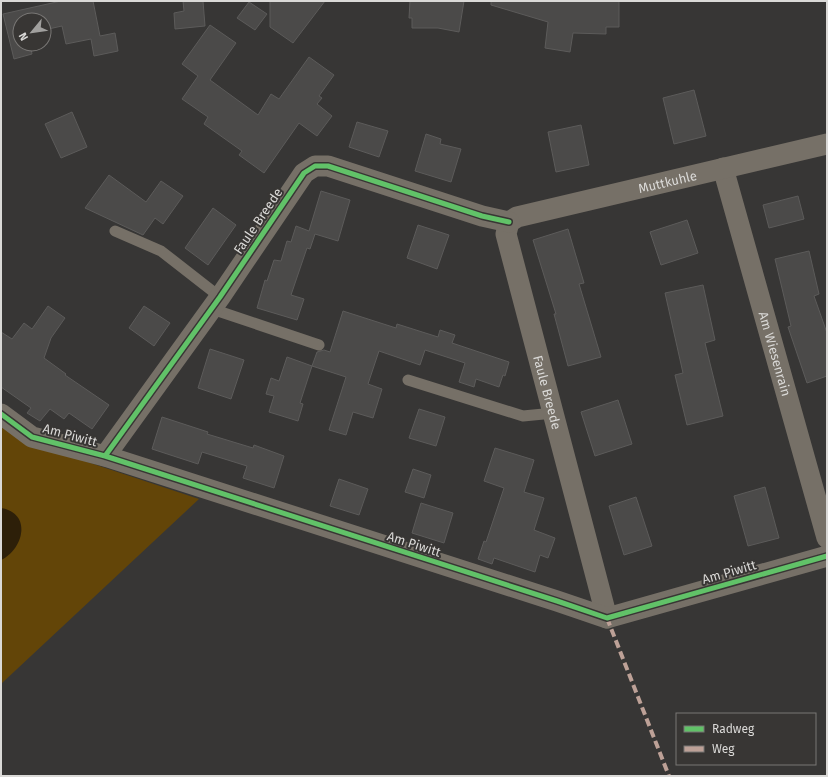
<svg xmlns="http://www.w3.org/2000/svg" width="828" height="777" font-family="'Fira Sans',sans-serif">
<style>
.green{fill:#634508}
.water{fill:#2d1f09}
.building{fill:#4b4a49;stroke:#5c5b5a}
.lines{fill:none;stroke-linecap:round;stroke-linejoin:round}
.service{stroke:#767067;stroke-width:11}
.minor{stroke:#767067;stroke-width:21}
.quiet{stroke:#bda197;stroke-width:4;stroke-dasharray:8 4;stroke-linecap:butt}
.cycleway-casing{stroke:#383634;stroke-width:8}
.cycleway{stroke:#61c268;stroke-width:5}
.labels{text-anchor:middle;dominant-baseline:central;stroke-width:4;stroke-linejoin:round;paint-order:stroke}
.street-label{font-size:13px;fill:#dad9d7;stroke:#383634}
</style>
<rect width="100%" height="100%" fill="#373635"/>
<path class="green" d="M1,424L27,442L199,499L1,684Z"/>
<path class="water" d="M1,508C32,513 24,549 1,560Z"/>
<path class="building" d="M61,1H93L100,36L115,33L118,51L94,56L91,39L66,44L62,26L44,30V20H20V44H30L32,54L14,59L3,14Z
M183,1H203L205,26L175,29L174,13L184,11Z
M270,1H325L293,43L270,27Z
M410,1H464L459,32L438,28H412V18H409Z
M491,1H619V27H606V34L573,33L570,52L545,48L548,22L491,5Z
M249,2L267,14L255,30L237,18Z
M210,25L236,43L210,80L258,115L271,94L279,99L309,57L334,75L319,96L322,98L317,104L332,116L317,136L299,123L264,173L239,155L242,151L204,124L208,117L182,99L198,76L182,64Z
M694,90L706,136L674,144L663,98Z
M72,112L87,147L61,158L45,124Z
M357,122L388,131L379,157L349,147Z
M581,125L589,165L556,172L548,132Z
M426,134L441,139L440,144L461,149L451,182L415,171Z
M109,175L146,202L161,181L183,196L163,224L155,218L143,235L85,208Z
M321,191L350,200L338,241L315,234L310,249L307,248L291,295L304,299L297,320L257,308L265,280L267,281L274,260L281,261L287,241L291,242L296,226L309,231Z
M798,196L804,219L769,228L763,205Z
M213,208L236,225L208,265L185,248Z
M687,220L698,253L661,265L650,232Z
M418,225L449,235L437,269L407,258Z
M568,229L584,283L579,284L601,357L568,366L554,314H556L533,240Z
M809,251L819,294L814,296L827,333V376L807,383L788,327L791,326L775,259Z
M703,285L715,340L705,343L723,416L687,425L675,375L683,373L665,293Z
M48,306L65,318L51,338L44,358L66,374L65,375L109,405L92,429L69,413L64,419L50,409L40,421L27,413L31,408L1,387V332L12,339L24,323L32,329Z
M144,306L170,323L154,346L129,328Z
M343,311L396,328L397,324L438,337L440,330L455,335L452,343L509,362L505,376L503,375L499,387L476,379L474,387L459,382L465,363L425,350L420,365L379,351L368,384L382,389L373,418L353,412L346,435L329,430L346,377L312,366L317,352L324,350L330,352Z
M210,349L244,360L231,399L198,388Z
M287,357L312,366L300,403L303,404L298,421L269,412L274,396L266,394L271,378L279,381Z
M618,400L632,444L595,456L581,412Z
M419,409L445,417L436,446L409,438Z
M162,417L208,432L207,434L253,448L254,445L284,456L274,488L243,478L247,466L202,452L198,464L152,449Z
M495,448L534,460L524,492L544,498L534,530L555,538L548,558L540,555L535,572L494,558L492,564L478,559L484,541L486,542L504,488L484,481Z
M413,469L431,475L424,498L405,492Z
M339,479L368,489L359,515L330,506Z
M765,487L779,538L748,546L734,496Z
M636,497L652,546L624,555L609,506Z
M421,503L453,513L444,543L412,533Z"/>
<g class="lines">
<path class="service" d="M115,231L161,251L220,297
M212,309L319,345
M408,380L523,416L554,413"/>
<g class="minor">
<path id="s1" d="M723,168L827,538"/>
<path id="s2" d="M509,222L506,234L607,618"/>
<path id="s3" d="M509,222L517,217L827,144"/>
<path d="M1,414L32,437L105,456L557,601L607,618L827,556"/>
<path d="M105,456L220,297L304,173L315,166H328L482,216L509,222"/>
</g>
<path class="quiet" d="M607,618L669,776"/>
<g class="cycleway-casing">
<path id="cycleway" d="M1,414L32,437L105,456L557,601L607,618L827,556
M105,456L220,297L304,173L315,166H328L482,216L509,222"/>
</g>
<use href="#cycleway" class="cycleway"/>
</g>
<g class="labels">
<g class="street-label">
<text stroke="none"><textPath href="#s3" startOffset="164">Muttkuhle</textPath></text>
<text transform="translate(258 221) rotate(-56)">Faule Breede</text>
<text stroke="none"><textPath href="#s1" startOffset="193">Am Wiesenrain</textPath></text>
<text stroke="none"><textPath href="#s2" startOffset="176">Faule Breede</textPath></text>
<text transform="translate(70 435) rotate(15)">Am Piwitt</text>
<text transform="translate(414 544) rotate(18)">Am Piwitt</text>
<text transform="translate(729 572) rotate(-16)">Am Piwitt</text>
</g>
</g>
<rect width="828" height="777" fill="none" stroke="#dad9d7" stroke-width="4"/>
<rect x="676" y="713" width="140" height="52" fill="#383634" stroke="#797775"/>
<rect x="684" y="726" width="20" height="6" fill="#61c268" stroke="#797775"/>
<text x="712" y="733" font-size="12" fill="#dad9d7">Radweg</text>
<rect x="684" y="746" width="20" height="6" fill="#bda197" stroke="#797775"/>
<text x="712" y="753" font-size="12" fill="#dad9d7">Weg</text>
<g transform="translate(32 32) rotate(241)"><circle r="19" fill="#383634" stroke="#797775"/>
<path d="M0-3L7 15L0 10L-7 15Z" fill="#a1a09e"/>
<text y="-6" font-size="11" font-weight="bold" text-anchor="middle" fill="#dad9d7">N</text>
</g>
</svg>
